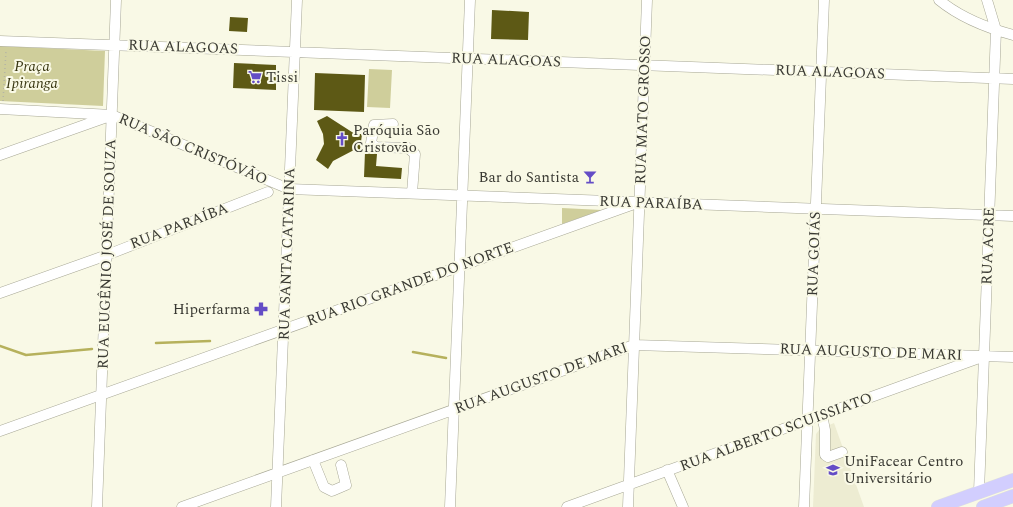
<svg xmlns="http://www.w3.org/2000/svg" width="1013" height="507" font-family="Spectral,serif">
<style>
.built{fill:#edecd2}
.green{fill:#cfce9b}
.lines{fill:none;stroke-linecap:round;stroke-linejoin:round}
.stream{stroke:#b6b15c;stroke-width:2.5}
.building{fill:#5d5915}
.minor-casing{stroke:#a7a795;stroke-width:11}
.major-casing{stroke:#dfdfde;stroke-width:14}
.path{stroke:#b4b4a5;stroke-width:1.5;stroke-dasharray:1 3;stroke-linecap:butt}
.minor{stroke:#fff;stroke-width:10}
.major{stroke:#d2cefe;stroke-width:13}
.labels{text-anchor:middle;dominant-baseline:central;stroke-width:4;stroke-linejoin:round;paint-order:stroke}
.street-label{font-size:15px;fill:#3a3a33;stroke:#f9f9e6}
.park-label{font-size:15px;font-style:italic;fill:#3a3813;stroke:#f9f9e6}
.poi-label{font-size:15px;fill:#3a3a33;stroke:#f9f9e6;text-anchor:start}
</style>
<rect width="100%" height="100%" fill="#f9f9e6"/>
<path class="built" d="M834,423L864,507H813L816,434L820,429Z"/>
<path class="green" d="M0,46L105,51L103,106L0,101Z
M369,69L392,70L390,108L367,107Z
M562,208L602,210L562,224Z"/>
<g class="lines">
<path class="stream" d="M156,343L210,341
M0,346L26,355L92,349
M413,352L446,358"/>
</g>
<path class="building" d="M492,10L529,12L528,40L491,39Z
M230,17L248,18L247,32L229,31Z
M234,63L276,65V90L233,88Z
M315,73L365,75L364,112L314,110Z
M327,116L355,134H362L360,150H354L333,161L328,169L316,160L324,144L323,134L317,121Z
M365,152L377,154L376,166L402,168L401,179L364,177Z"/>
<g class="lines">
<g class="minor-casing">
<path id="minor" d="M939,0C961,18 987,28 1013,35
M0,41L1013,79
M0,109L112,115L289,189L1013,216
M393,124L374,125L371,143L376,147L408,148L415,154L412,193
M0,155L107,117
M0,293L107,255L268,192
M822,415L825,430V455L828,457L842,452
M0,431L634,204
M313,460L324,487L332,491L346,485L341,465
M667,470L683,507
M979,492L996,30L987,0
M97,507L116,0
M182,507L634,345L1013,357
M276,507L297,0
M450,507L470,0
M567,507L979,358
M628,507L647,0
M804,507L824,0"/>
</g>
<g class="major-casing">
<path id="major" d="M938,507L1013,480
M983,507L1013,496"/>
</g>
<path class="path" d="M3,101L6,51"/>
<use href="#minor" class="minor"/>
<use href="#major" class="major"/>
</g>
<defs>
<g id="supermarket-bare" transform="scale(1.08)"><path d="M-6-5.5h2.5l.6 2H6L4.5 2H-2.5L-4.4-4H-6ZM-1.5 3.2a1.3 1.3 0 1 0 .1 0ZM3 3.2a1.3 1.3 0 1 0 .1 0Z" fill="#644dc6" stroke="#f9f9e6" stroke-width="2.5" paint-order="stroke"/></g>
<g id="church-bare" transform="scale(1.08)"><path d="M-1.2-6h2.4v3.5h3.3v2.4h-3.3V6h-2.4V-.1h-3.3v-2.4h3.3Z" fill="#644dc6" stroke="#f9f9e6" stroke-width="2.5" paint-order="stroke"/></g>
<g id="bar-bare" transform="scale(1.08)"><path d="M-6-5H6L.8 .8V4.5H3.5V6h-7V4.5H-.8V.8Z" fill="#644dc6" stroke="#f9f9e6" stroke-width="2.5" paint-order="stroke"/></g>
<g id="pharmacy-bare" transform="scale(1.08)"><path d="M-2-6h4v4h4v4h-4v4h-4v-4h-4v-4h4Z" fill="#644dc6" stroke="#f9f9e6" stroke-width="2.5" paint-order="stroke"/></g>
<g id="university-bare" transform="scale(1.08)"><path d="M0-5L7-2L0 1L-7-2ZM-4 1L0 2.5L4 1V4Q0 6-4 4Z" fill="#644dc6" stroke="#f9f9e6" stroke-width="2.5" paint-order="stroke"/></g>
</defs>
<g fill-rule="evenodd">
<use href="#supermarket-bare" x="255" y="77"/>
<use href="#church-bare" x="342" y="139"/>
<use href="#bar-bare" x="590" y="177"/>
<use href="#pharmacy-bare" x="261" y="309"/>
<use href="#university-bare" x="833" y="470"/>
</g>
<g class="labels">
<g class="street-label">
<text transform="translate(183 47) rotate(2)">RUA ALAGOAS</text>
<text transform="translate(506 60) rotate(2)">RUA ALAGOAS</text>
<text transform="translate(830 72) rotate(2)">RUA ALAGOAS</text>
<text transform="translate(643 110) rotate(-88)">RUA MATO GROSSO</text>
<text transform="translate(193 149) rotate(23)">RUA SÃO CRISTÓVÃO</text>
<text transform="translate(651 203) rotate(2)">RUA PARAÍBA</text>
<text transform="translate(179 226) rotate(-21)">RUA PARAÍBA</text>
<text transform="translate(988 246) rotate(-88)">RUA ACRE</text>
<text transform="translate(107 254) rotate(-88)">RUA EUGÊNIO JOSÉ DE SOUZA</text>
<text transform="translate(287 254) rotate(-88)">RUA SANTA CATARINA</text>
<text transform="translate(814 254) rotate(-88)">RUA GOIÁS</text>
<text transform="translate(410 284) rotate(-20)">RUA RIO GRANDE DO NORTE</text>
<text transform="translate(871 352) rotate(2)">RUA AUGUSTO DE MARI</text>
<text transform="translate(541 378) rotate(-20)">RUA AUGUSTO DE MARI</text>
<text transform="translate(776 432) rotate(-20)">RUA ALBERTO SCUISSIATO</text>
</g>
<g class="park-label">
<text x="32" y="66">Praça<tspan x="32" dy="17">Ipiranga</tspan></text>
</g>
<g class="poi-label">
<text x="266" y="77">Tissi</text>
<text x="353" y="130">Paróquia São<tspan x="353" dy="17">Cristovão</tspan></text>
<text x="579" y="177" text-anchor="end">Bar do Santista</text>
<text x="250" y="309" text-anchor="end">Hiperfarma</text>
<text x="844" y="461">UniFacear Centro<tspan x="844" dy="17">Universitário</tspan></text>
</g>
</g>
</svg>
